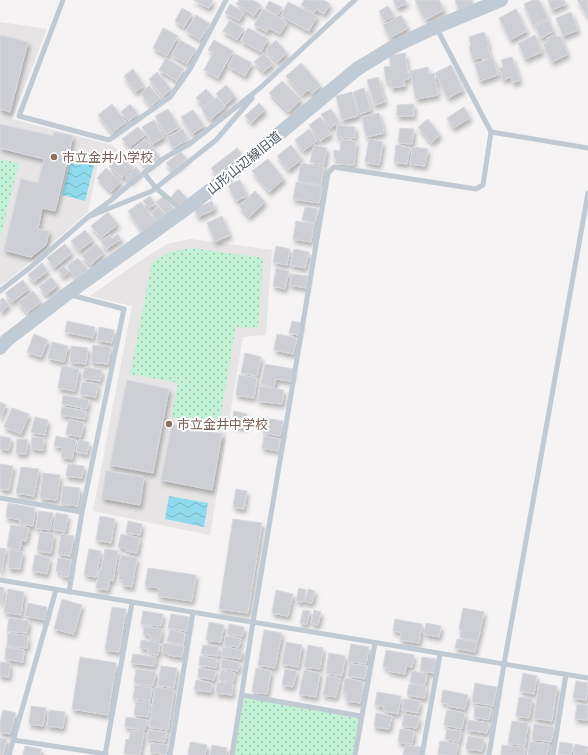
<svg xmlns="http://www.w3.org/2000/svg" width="588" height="755" font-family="'DM Sans','Noto Sans JP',sans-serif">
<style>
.education{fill:#e6e4e5}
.park{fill:url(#park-dots)}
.water{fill:url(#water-waves)}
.building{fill:#cdcfd5;stroke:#d7d9de;filter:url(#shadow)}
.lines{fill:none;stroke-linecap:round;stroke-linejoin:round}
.lane{stroke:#c1cad2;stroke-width:5}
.secondary{stroke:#c1cbd6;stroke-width:14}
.education-dot{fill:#8d6e63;stroke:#fff;stroke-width:1.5}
.labels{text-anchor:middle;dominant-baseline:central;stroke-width:4;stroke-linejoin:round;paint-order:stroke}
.education-label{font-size:13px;fill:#785e54;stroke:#fff;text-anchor:start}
.street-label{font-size:13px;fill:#4a5661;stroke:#fff}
</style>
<defs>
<pattern id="park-dots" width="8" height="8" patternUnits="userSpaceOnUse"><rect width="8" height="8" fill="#c3f1d5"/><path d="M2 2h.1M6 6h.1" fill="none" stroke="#a0c6b0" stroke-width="1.8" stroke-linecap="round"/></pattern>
<pattern id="water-waves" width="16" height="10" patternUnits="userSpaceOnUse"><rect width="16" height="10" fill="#90daee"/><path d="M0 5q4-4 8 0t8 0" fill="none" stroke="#78b4c4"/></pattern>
<filter id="shadow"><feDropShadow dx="2" dy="4" stdDeviation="2" flood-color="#0004"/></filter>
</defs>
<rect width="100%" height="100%" fill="#f5f3f3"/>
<path class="education" d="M0,22L47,29L12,119L112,145L118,150L98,164L88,212L15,275L0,286Z
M191,239L272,250L266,335L243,337L210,535L93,511L132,306L90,296L137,263L167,244Z"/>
<path class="park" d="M0,159L19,163L0,238Z
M192,248L263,258L258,328L236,327L219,425L171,417L178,383L130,374L152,262L170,252Z
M242,695L361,716L355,755H232Z"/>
<path class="water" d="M71,159L94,165L85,201L62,195Z
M169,496L208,503L204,527L165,519Z"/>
<path class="building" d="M193,0H213L209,8Z
M239,0H253L261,5L254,16L236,4Z
M304,0H323L330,4L324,14L316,9L314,13L301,5Z
M393,0H405L407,3L397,8Z
M415,0H439L444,10L425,20Z
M455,0H472L474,6L459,11Z
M533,0H539L548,18L533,25L524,4Z
M548,0H564L566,4L552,10Z
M577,0H588V17Z
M269,1L282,7L278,15L265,9Z
M288,2L317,16L309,31L281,16Z
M230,4L244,12L239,21L225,13Z
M388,6L394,16L384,21L379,11Z
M182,8L192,14L184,27L175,21Z
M263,9L287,22L280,34L269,28L267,32L254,25Z
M516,9L527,31L510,40L499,18Z
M571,12L578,30L563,36L556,18Z
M196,15L210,24L200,40L186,31Z
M401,15L408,28L390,38L383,25Z
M230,20L244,29L237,40L223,31Z
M548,20L554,31L541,38L535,26Z
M163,28L178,36L167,56L153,48Z
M248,28L268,39L261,52L241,41Z
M484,32L489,46H487L491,57L482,60L481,57L473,60L469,47L471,46L469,37Z
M556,34L557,37L560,36L568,54L552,62L543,44L548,41L547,38Z
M0,35L28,42L10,112L0,109Z
M535,35L542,52L525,59L518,43Z
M180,40L196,49L187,64L172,55Z
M214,40L233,51L218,78L204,70L213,53L208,50Z
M276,40L287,53L277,62L266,49Z
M264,53L273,64L263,72L254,62Z
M405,53L409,79L404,80L405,86L391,88L390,81L386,82L384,67L391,66L389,56Z
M235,54L252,63L245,76L228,66Z
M512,57L520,80L513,83L511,77L503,80L499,68L503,67L501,60Z
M166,58L184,69L177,81L159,70Z
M493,58L498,75L480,81L475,64Z
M301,63L321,86L312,94L308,90L302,95L286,76Z
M451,65L463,90L448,98L435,73Z
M428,67L429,74L434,73L438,95L416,99L410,71Z
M133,69L144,86L135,92L124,76Z
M157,72L171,89L163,97L149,79Z
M378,77L385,102L374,105L367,80Z
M282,81L301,100L288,112L269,93Z
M226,85L235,96L225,105L216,94Z
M149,86L160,98L151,106L141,94Z
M364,88L371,110L360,114L353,92Z
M206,89L214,98L204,107L196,98Z
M352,92L358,116L342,120L336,96Z
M217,97L225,107L210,120L202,110Z
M259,103L265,110L251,123L245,116Z
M112,104L126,122L112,133L98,115Z
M130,104L138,114L129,121L121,112Z
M414,104V116H397V105Z
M464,107L470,118L453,128L447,118Z
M168,109L179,127L166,135L155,116Z
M331,109L339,122L330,128L321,114Z
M193,110L204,126L192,134L181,117Z
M379,113L384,133L366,137L362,117Z
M320,117L331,134L320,141L309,125Z
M428,119L440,135L431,143L418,127Z
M154,120L164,137L152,144L142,127Z
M0,124L53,136L54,132L73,136L55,211L42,208L38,229L49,231L46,245L31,257L4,250L21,179L38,183L44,159L0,148Z
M337,125L355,127V138L337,137Z
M138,127L145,135L129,147L122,139Z
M400,128L414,129L412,144L398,143Z
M183,129L188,140L173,148L167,137Z
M309,129L317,141L303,151L295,140Z
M145,139L160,157L146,168L132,150Z
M341,139L356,141L354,165L336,164V158H334V150L340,151Z
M369,139L383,142L379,165L365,162Z
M291,145L302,159L288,170L277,156Z
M314,145L327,148L324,165L310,162Z
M396,145L410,147L407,164L394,162Z
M413,147L428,149L425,166L410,164Z
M237,148L242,155L216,175L211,168Z
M181,152L187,159L172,171L166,163Z
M120,154L133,166L122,178L109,166Z
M268,159L284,179L269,192L252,171Z
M301,163L324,167L321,185L298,181Z
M136,167L140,172L130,182L125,177Z
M106,168L121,182L111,192L97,178Z
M240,180L247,196L236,201L228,185Z
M296,182L322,187L319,203L293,199Z
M178,189L187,198L180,205L171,197Z
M255,191L265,202L249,217L239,206Z
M150,196L155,204L149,208L143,201Z
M164,196L174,210L167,215L156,202Z
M212,201L215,209L198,217L194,209Z
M141,202L157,224L143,233L128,211Z
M159,207L167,217L159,223L151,213Z
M305,207L318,209L315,223L302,220Z
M108,212L118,224L101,238L91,226Z
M222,216L230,235L215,242L207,223Z
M296,221L314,224L311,242L293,239Z
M85,230L93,240L79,251L71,241Z
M118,234L121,239L106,249L101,241L110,235L112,239Z
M65,244L72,253L54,268L47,258Z
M96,244L104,253L90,265L82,256Z
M276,246L290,249L287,265L273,262Z
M294,249L309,252L305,268L290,265Z
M78,258L88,270L76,279L67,266Z
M42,263L48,271L34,282L28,275Z
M64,266L69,272L63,277L58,270Z
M276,268L289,271L285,289L273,286Z
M292,274L308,276L306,288L290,285Z
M51,277L58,285L46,295L39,287Z
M23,280L29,289L12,302L5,293Z
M33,291L41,302L27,313L18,302Z
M3,298L9,305L0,313V300Z
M67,321L95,327L93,338L65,332Z
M292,321L301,323L298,335L289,333Z
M99,327L114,330L112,343L97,340Z
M34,334L48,340L41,357L27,352Z
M277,334L297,338L293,354L274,350Z
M52,342L68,346L64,362L48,358Z
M93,345L111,347L108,364L91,362Z
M71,346L88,348L86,364L70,362Z
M245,353L261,357L257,376L241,373Z
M265,364L293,369L291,381L276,379L274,387L261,384Z
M62,366L79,369L75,391L58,388Z
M85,367L102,370L100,381L82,378Z
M239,375L257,378L254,398L236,395Z
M127,380L169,389L153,473L110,465Z
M82,382L98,384L96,397L80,395Z
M260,386L284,390L282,404L258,401Z
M63,395L89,400L87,409L62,404Z
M0,402L6,405L0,419Z
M62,407L86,411L85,419L61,415Z
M12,408L29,414L21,434L4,427Z
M234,411L247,414L245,427L232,425Z
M35,417L48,420L45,435L31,432Z
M265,418L283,421L280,436L263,433Z
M69,419L84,423L81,437L66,434Z
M172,424L222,434L212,490L161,480Z
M0,436L11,438L9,450L0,449Z
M56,436L76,440L72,459L61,457L63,448L54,446Z
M264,436L280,439L278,451L262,448Z
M32,437L44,438L43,450L31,449Z
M17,439L28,440L26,454L16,453Z
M79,440L89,442L87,454L76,452Z
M0,464L13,466L9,490L0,489Z
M68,464L84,466L82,478L66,476Z
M21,467L39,469L34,496L16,493Z
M106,471L144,477L140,505L102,498Z
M43,473L60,475L57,500L40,498Z
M63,486L80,488L78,506L61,504Z
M236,489L247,491L244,509L233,507Z
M8,503L35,508L33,526L20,524V520L6,517Z
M39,511L53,513L50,530L36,528Z
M56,513L68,515L65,532L53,529Z
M100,516L115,519L111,543L96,540Z
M233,519L262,523L248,613L219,609Z
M128,521L142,524L140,535L126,533Z
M11,525L29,528L26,541L22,540L20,550L7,547Z
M40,532L54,534L51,553L37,551Z
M61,534L74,536L70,556L58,554Z
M121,534L140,538L137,553L126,551V548L118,547Z
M0,548L6,549L1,572H0Z
M89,549L101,551L96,577L84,575Z
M105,549L118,551L113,581L110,580L108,590L96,588L99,570H101Z
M10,550L23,552L20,569L8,568Z
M35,555L50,558L47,574L32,571Z
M121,555L137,558L132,587L122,585L123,580L119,579L120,571H118Z
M58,558L71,560L68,577L61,576L62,572H56Z
M148,568L196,575L192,601L158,596L159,588L145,586Z
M0,587L4,588L1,604H0Z
M299,588L306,590L303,602L296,601Z
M8,589L24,592L21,615L4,612Z
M308,589L315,591L312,603L305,602Z
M276,590L293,594L288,616L272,613Z
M62,599L82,605L74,634L54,629Z
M28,603L47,607L45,620L25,616Z
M112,607L126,609L119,652L105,650Z
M463,608L484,612L478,641L460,638L461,630L459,629Z
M303,610L310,611L307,624L300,623Z
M314,610L321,612L318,625L311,623Z
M143,611L163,614L161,626L141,624Z
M171,614L189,617L187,631L168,628Z
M9,618L29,621L27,633L7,631Z
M395,619L422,624L419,643L400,640L401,632L393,631Z
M209,622L224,625L221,642L206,640Z
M426,623L441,626L439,637L424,634Z
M229,624L244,627L243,636L227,634Z
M144,626L162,629L160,641L150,639V635L143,634Z
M170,630L185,633L183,645L167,641Z
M264,630L282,633L275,668L258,665Z
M8,633L28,636L27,648L7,646Z
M225,636L241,638L239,647L224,645Z
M457,639L477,642L475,652L455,648Z
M141,640L160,643L158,655L148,654V649L140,648Z
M286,642L302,645L298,667L282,664Z
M163,643L184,646L182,657L168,655V653L162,652Z
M351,644L369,647L366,664L348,661Z
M203,645L219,647L218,656L201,654Z
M308,645L323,648L320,669L304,667Z
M6,647L24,650L23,662L5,659Z
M223,647L242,650L241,659L221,656Z
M386,650L414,655L412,667L406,666L405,674L388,671V668L383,667Z
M329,653L345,656L342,676L326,673Z
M133,654L156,657L154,666L131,663Z
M200,656L217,659L216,668L199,665Z
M80,657L116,663L108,715L72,709Z
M422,657L436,659L434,673L420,671Z
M222,659L240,663L238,671L221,668Z
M0,662L10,663L9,677L0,676Z
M350,664L367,666L365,679L348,676Z
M161,666L177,668L174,688L158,685Z
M199,668L216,671L214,680L198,677Z
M256,668L271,671L267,694L252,692Z
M136,669L156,672L153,686L134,683Z
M285,669L297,671L293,687L282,685Z
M221,670L235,673L233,682L219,680Z
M304,670L320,673L316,697L299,694Z
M412,671L427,674L425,685L410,682Z
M523,673L537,676L534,694L520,691Z
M327,676L340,678L336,697L323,695Z
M345,678L364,682L360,703L346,701L347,694L343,693Z
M196,680L212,683L211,692L194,690Z
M576,681L588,683L586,700L573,698Z
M217,682L233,684L232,695L216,693Z
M475,683L497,687L493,706L472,702Z
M539,683L557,686L552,721L534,718Z
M409,684L426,687L425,698L407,695Z
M135,685L152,688L150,701L133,698Z
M155,687L174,690L168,730L149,727Z
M443,690L468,695L465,709L447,706L448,704L441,702Z
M377,692L401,696L398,714L384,711V707L375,705Z
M519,697L532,699L529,718L516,716Z
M404,699L420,701L418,713L402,710Z
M136,701L150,703L148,717L134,715Z
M577,704L588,705V720L575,719Z
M31,706L46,708L43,726L29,724Z
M475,706L491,708L489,720L474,717Z
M3,710L16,713L10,734L0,732V722Z
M49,710L65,712L63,728L47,726Z
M447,710L465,713L462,729L444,725Z
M376,713L392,716L389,729L374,727Z
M404,714L419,717L417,728L402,726Z
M126,717L147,720L145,730L125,727Z
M468,720L489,723L487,733L467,730Z
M512,721L528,723L525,746L508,743Z
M534,724L554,727L551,742L532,739Z
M400,729L414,731L412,744L398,742Z
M447,729L461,731L459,742L445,739Z
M131,730L144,732L140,755L124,754L126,739L129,740Z
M149,730L167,732L165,742L147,739Z
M468,736L484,739L482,751L466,749Z
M0,738L7,739L3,755H0Z
M440,741L458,744L456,755H445L438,754Z
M190,742L207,745L205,755H188Z
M530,742L549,744L547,755H528Z
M560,742L573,744L571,755L558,754Z
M151,743L168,745L166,755L150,752Z
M575,744L588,747L586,755H574Z
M212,745L227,748L226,755H210Z
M405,745L421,747L420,755H403Z
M502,745L525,748L524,755H501Z
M25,746L41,749L40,755H23Z"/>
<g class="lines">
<path class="lane" d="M63,0L19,116L109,140L170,97L190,69L226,0
M436,27L491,132
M144,173L156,188L182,210
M88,217L110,201L136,179L166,157L191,143L260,88L355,0
M0,291L32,266L88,217L152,191L216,140L252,98
M0,498L82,512
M0,580L588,678
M69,592L82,512L124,309L71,295
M242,695L361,716
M13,740L106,754
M9,755L56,590
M105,755L132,603
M170,755L193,612
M232,755L253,622L328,173L334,167L476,189L483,185L491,132L588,148
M355,755L375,643
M422,755L440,654
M489,755L504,664L588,193
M553,755L566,674"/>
<path class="secondary" d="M0,348L7,340L67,294L183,211L232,173L357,69L393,47L436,27L501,0"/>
</g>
<g class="education-dot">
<circle cx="54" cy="157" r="4"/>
<circle cx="169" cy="424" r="4"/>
</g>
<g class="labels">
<g class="education-label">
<text x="62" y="157">市立金井小学校</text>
<text x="177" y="424">市立金井中学校</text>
</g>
<g class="street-label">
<text transform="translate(244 163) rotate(-39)">山形山辺線旧道</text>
</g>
</g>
</svg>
